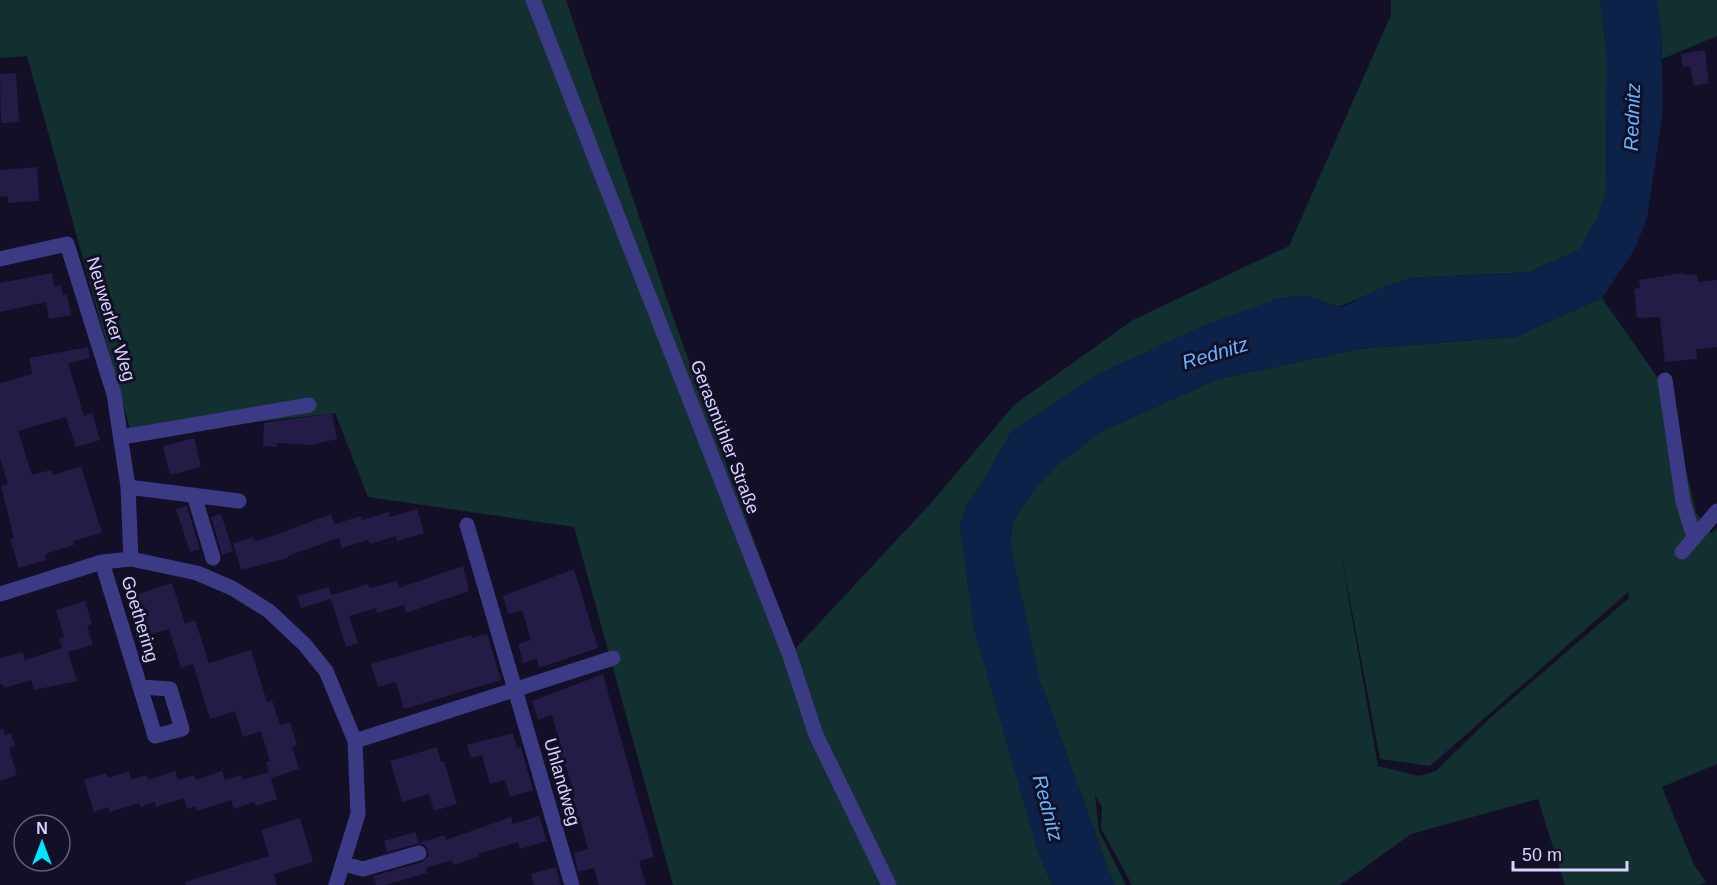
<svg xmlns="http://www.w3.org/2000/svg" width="1717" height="885" font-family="Arial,sans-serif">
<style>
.green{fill:#12302f;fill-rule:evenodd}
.water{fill:#0c2248}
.building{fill:#241b47}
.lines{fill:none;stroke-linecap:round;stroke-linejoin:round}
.minor{stroke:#3d3a85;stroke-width:15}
.labels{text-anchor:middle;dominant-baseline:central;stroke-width:6;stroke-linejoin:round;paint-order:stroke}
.street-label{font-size:18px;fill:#d9d4ff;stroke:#130f26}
.water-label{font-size:20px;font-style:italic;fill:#62b6ff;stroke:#130f26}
</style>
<rect width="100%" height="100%" fill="#130f26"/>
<path class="green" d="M0,0H566L673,317L794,650L932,502L1014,405L1133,320L1289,246L1391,15V0H1600L1607,56L1606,191L1596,221L1579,250L1529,272L1410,278L1338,307L1305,295L1011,432L982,484L967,504L960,526L974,628L1038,851L1052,885H673L574,527L368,497L335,413L132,436L27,56L0,58Z
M1656,0H1717V36L1662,59L1661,27Z
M1602,298L1667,391L1696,512L1711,533L1717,528V764L1662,787L1694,865L1706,882L1699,885H1565L1538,799L1411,834L1340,885H1132L1101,828L1102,807L1095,795L1099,831L1126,885H1114L1039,678L1010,544L1013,522L1032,492L1059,463L1102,431L1218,379L1359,349L1515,337ZM1339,543L1380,759L1430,766L1628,592L1629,598L1490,718L1436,771L1419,776L1378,766Z"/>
<path class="water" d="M1600,0H1656L1661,27L1663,111L1647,218L1635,249L1602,298L1515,337L1359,349L1218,379L1102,431L1059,463L1032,492L1013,522L1010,544L1039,678L1114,885H1052L1038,851L974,628L960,526L967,504L982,484L1011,432L1094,376L1200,327L1279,298L1305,295L1338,307L1346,306L1373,291L1410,278L1529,272L1579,250L1596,221L1606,191L1607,56Z"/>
<path class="building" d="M1705,50L1709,83L1694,86L1690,66L1683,67L1681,54Z
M16,73L19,122L1,123L0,74Z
M37,167L39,201L8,203V196L0,197V170Z
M52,273L54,286L61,285L63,295L67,294L71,315L49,319L46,302L0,312V283Z
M1683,273V275L1697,274L1698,282L1717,280V347L1696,349L1697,359L1665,362L1660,317L1637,318L1634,289L1640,288L1639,280Z
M88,347L90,358L68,363L84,416L92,413L100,440L76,447L66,417L18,431L32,475L51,470L53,475L81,466L102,533L73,541L74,545L45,554L46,560L19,568L10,539L14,538L1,486L8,484L0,458V383L32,374L29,358Z
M332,413L337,439L312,445L277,443V447L263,446L264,423Z
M194,438L201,467L170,475L163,446Z
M187,506L200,549L190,552L176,509Z
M417,509L424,533L397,541L396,536L370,544L368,540L342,548L339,538L288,556V558L241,570L233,543L253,537L254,541L267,538L331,514L335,524L361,516L362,520L389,512L390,517Z
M221,514L233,551L222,555L211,517Z
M463,566L469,591L406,613L404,605L377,613L376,608L349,616L358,643L346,647L331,599L301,608L297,596L329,587L331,595L368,584L370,588L397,581L399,588Z
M574,569L598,648L539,668L537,659L523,663L518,644L531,640L522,610L508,614L503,596Z
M172,583L185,624L195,620L209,663L251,650L267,702L272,700L280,725L290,722L297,745L292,747L299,769L271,778L266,762L270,761L261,731L243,737L235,711L210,719L193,664L181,668L169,629L138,638L126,598Z
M85,601L92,624L87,626L93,645L68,652L77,681L34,690L31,680L4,688L3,684H0V658L23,652L25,660L62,648L59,639L64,637L56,610Z
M487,634L501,680L404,709L396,682L378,687L371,664L471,635L472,638Z
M603,674L654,857L639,861L646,885H599L594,868L578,872L574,853L588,849L579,816L566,820L560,802L575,797L566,766L552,770L547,751L561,747L552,715L538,720L532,701Z
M0,729H3L5,735L11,733L15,746L9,748L17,775L0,781Z
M513,733L517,748L521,747L533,790L510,797L505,780L490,784L482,755L471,758L467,745Z
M437,747L441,762L444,761L457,804L434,811L429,794L402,802L390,761Z
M129,771L131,780L147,775L148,780L175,771L178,780L194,775L196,780L222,771L225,780L241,775L242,780L269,772L277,799L256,806L254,802L234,809L231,800L197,811L196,806L187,809L184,798L156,807L155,802L140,807L139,803L110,812L108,807L94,812L84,780L106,773L108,778Z
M539,816L547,841L520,849L518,842L478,854L479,857L453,865L452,860L426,868L427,873L385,885H376L373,876L422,862L429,855L426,846L421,843L387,852L384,841L415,832L419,843L445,835L446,840L511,817L513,824Z
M300,818L313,862L274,874L277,885H186L185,882L269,856L261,830Z
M556,867L560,885H534L531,874Z"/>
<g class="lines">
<path class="minor" d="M533,0L789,653L816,735L889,885
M0,259L67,244L114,394L128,487L131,559
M1665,380L1683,502L1694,537
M122,437L309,405
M128,487L239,501
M194,495L213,558
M467,525L572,885
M1682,552L1717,511
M102,562L155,736L182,729L170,689L141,687
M0,594L102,562L131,559L197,573L232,588L269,611L305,645L326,671L355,741L358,814L336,885
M355,741L613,658
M344,864L363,869L419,853"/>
</g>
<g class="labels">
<g class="street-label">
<text transform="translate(111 319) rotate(73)">Neuwerker Weg</text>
<text transform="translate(725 437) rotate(69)">Gerasmühler Straße</text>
<text transform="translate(140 619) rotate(73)">Goethering</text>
<text transform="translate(562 782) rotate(74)">Uhlandweg</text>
</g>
<g class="water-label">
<text transform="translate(1632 117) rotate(-88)">Rednitz</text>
<text transform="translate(1215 353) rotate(-17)">Rednitz</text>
<text transform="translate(1048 808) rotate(75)">Rednitz</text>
</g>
</g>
<g transform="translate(42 843)"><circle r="28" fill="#130f26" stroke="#625e7d" stroke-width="1.5"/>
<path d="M0-4.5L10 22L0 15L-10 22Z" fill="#00e5ff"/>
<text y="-9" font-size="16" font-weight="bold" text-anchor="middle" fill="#d9d4ff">N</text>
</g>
<path d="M1513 861v9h114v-9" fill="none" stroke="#d9d4ff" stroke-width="3"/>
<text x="1522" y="861" font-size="18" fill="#d9d4ff" stroke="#130f26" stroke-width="4.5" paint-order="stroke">50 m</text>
</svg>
